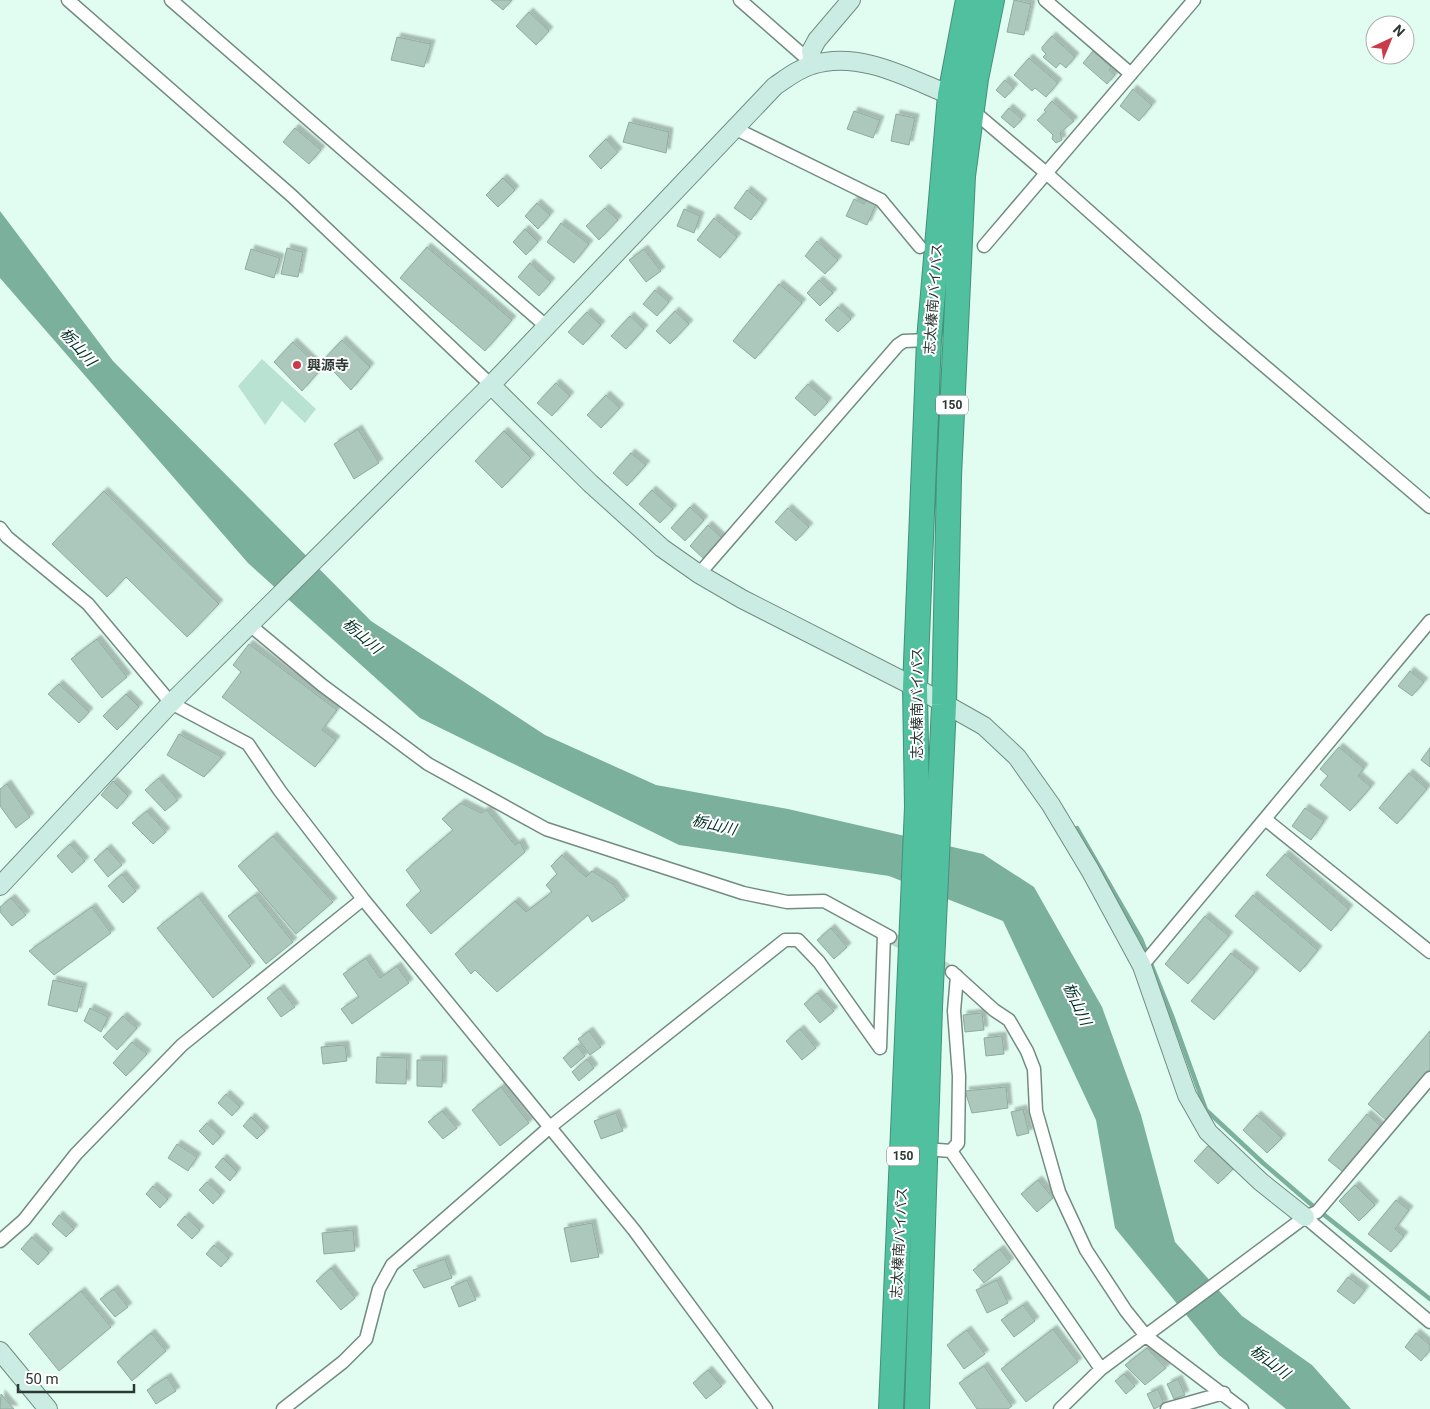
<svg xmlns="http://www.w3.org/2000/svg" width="1430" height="1409" font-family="Roboto,'Noto Sans JP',sans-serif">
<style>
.green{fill:#bae2d2}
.water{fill:#7bb09d}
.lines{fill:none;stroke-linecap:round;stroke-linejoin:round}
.stream{stroke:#7bb09d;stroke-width:4.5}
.building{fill:#acc7bc;stroke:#90aba0;filter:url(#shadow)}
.street-tunnel{stroke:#bdd6cc;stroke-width:12;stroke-dasharray:12 6;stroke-linecap:butt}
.street-casing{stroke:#728c82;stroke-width:15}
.secondary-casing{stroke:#728c82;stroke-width:20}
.highway-casing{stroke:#449079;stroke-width:26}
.street{stroke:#fff;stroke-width:12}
.secondary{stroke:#caece2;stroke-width:18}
.highway{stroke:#50c09e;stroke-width:24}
.poi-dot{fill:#ca3a48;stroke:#fff;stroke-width:2}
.labels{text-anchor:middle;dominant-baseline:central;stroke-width:4;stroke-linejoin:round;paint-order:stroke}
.shield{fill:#fff;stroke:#6c7471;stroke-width:1}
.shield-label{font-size:12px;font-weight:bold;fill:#2d3834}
.street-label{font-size:14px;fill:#2d3834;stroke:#fff}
.poi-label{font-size:14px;font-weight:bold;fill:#2d3834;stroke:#fff;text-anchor:start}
.water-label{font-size:15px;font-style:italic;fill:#003225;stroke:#fff}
</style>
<defs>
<filter id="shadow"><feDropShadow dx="4" dy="-4" stdDeviation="1" flood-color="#0004"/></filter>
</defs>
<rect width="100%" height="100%" fill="#e1fdf2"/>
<path class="green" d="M262,359L316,409L305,423L282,401L265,425L238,386Z"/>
<path class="water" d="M0,211L113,361L371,621L545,735L656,785L788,809L983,854L1034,887L1102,1007L1141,1115L1175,1242L1242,1316L1312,1365L1351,1409H1286L1219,1355L1115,1228L1096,1120L1003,921L889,876L679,845L420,718L248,563L0,278Z"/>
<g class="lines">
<path class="stream" d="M1077,828L1141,939L1172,1016L1206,1110L1263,1163L1313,1206L1430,1299"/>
</g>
<path class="building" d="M491,0H512L503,10Z
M1014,0L1031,4L1024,35L1007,32Z
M529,12L549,31L536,45L516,26Z
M1052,36L1075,57L1066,68L1060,63L1056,68L1043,57L1046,54L1042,50V47Z
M397,37L431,44L424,67L391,60Z
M1093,51L1111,67L1109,70L1115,75L1107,84L1083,63Z
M1029,58L1058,83L1046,97L1035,88L1032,91L1014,75Z
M1005,80L1014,88L1005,98L996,90Z
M1133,89L1152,105L1139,121L1120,106Z
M1052,101L1074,121L1060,133L1062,140L1056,143L1052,139L1053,135L1037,120L1046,112L1044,110Z
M1009,108L1022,119L1014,128L1001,117Z
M854,111L880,120L873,138L847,129Z
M896,114L915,118L909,145L891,141Z
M629,122L669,132L666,153L623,142Z
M295,128L321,150L309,164L283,142Z
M606,139L618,152L601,169L589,156Z
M503,178L515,190L498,207L486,195Z
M747,190L763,203L751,220L734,208Z
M854,199L864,204L866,200L876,204L867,225L846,216Z
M537,203L550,215L538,229L525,216Z
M605,208L618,220L599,240L586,226Z
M684,209L700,216L694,233L677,226Z
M714,218L737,237L720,258L697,240Z
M561,223L589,244L574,263L547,242Z
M525,229L538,242L526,255L513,242Z
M817,241L838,260L825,274L805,256Z
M427,247L512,320L485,351L400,278Z
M287,248L303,252L298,277L281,274Z
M251,249L280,258L274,278L245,269Z
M644,249L661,271L646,282L629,260Z
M530,263L551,282L539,296L518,277Z
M819,280L833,293L820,306L807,293Z
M779,284L802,303L755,359L733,341Z
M655,290L669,302L657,316L643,304Z
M838,307L851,319L838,332L825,320Z
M675,311L689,324L670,344L656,331Z
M587,312L601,325L583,345L568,332Z
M630,316L644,329L626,349L611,336Z
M342,340L370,367L351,390L323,360Z
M293,342L321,369L302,391L274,362Z
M556,383L570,396L552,416L537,403Z
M808,384L828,402L815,416L795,398Z
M606,395L620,408L601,428L587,415Z
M358,429L379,463L354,479L334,444Z
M504,431L531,458L502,488L475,461Z
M631,453L646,465L627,486L613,473Z
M652,490L673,509L660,523L639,504Z
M104,491L219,604L187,637L126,577L107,597L52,544Z
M690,507L704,520L685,541L671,528Z
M788,508L809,527L796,541L775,522Z
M708,525L722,538L704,559L690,546Z
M97,639L127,677L102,698L71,659Z
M249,644L337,710L322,730L336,740L315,767L222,697L241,672L233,665Z
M1410,671L1424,682L1412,696L1398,686Z
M59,684L89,712L79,723L48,694Z
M126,694L139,707L117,730L103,716Z
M179,734L222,757L204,777L167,755Z
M1339,747L1364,768L1358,776L1371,787L1350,811L1320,785L1328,776L1320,769Z
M1430,748V767L1421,760Z
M1409,773L1427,789L1397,824L1379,808Z
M159,778L178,800L165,811L145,790Z
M113,781L128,796L117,809L101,795Z
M7,784L30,817L16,828L0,806V789Z
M461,803L481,813L487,810L515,845L520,842L525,852L431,934L406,905L421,891L406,870L453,830L442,819Z
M1305,808L1324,821L1311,840L1292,826Z
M147,811L166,832L153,844L132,823Z
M273,836L333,902L296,934L238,866Z
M70,844L85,861L72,873L57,856Z
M107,848L122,865L108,877L94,860Z
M1285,854L1349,909L1331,931L1266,875Z
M562,855L586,877L592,871L613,884L625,900L592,922L588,915L497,992L475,970L471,974L455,954L515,901L526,912L552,892L546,885L557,874L551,866Z
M122,874L136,891L123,903L108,886Z
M255,895L293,942L266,964L228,916Z
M1253,895L1318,950L1300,972L1235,916Z
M198,896L251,966L213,998L157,928Z
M11,898L26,915L12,926L0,912V907Z
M92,907L111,933L54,975L29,951Z
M1205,916L1229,936L1188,984L1165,964Z
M831,928L847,947L834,959L817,940Z
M1231,953L1255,972L1214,1020L1191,1001Z
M366,958L380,978L397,966L409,983L352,1024L341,1009L359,997L343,974Z
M53,980L83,987L77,1012L48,1005Z
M280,988L295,1007L281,1017L267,998Z
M817,993L834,1011L820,1023L804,1004Z
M90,1008L108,1017L101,1032L84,1021Z
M982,1013L984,1030L965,1032L963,1015Z
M123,1016L137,1028L117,1050L103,1037Z
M800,1029L816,1048L802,1060L786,1041Z
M589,1031L601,1047L590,1055L578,1039Z
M1430,1031V1070L1387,1121L1368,1104Z
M1002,1036L1004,1054L986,1056L984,1038Z
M132,1042L147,1054L126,1076L113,1063Z
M345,1045L347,1061L323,1064L321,1047Z
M577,1046L585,1056L571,1068L563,1058Z
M377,1057L407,1058L406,1084L376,1083Z
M587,1059L594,1068L579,1081L572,1072Z
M417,1060H443L442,1087L417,1086Z
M501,1087L529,1123L500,1146L472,1110Z
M1006,1087L1008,1108L972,1113L965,1091Z
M226,1094L240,1107L232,1116L218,1103Z
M1023,1109L1029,1133L1017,1136L1011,1112Z
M442,1111L457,1128L443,1139L428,1122Z
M616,1113L623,1131L601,1139L594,1121Z
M1367,1114L1382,1127L1343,1172L1328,1160Z
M1257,1115L1282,1138L1267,1153L1243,1130Z
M251,1117L265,1131L257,1139L243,1126Z
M207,1123L221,1136L213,1145L199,1131Z
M177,1144L197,1157L188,1171L168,1158Z
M1208,1146L1233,1169L1218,1184L1194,1161Z
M223,1158L237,1172L230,1181L215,1167Z
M1038,1180L1053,1198L1037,1212L1021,1194Z
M207,1182L221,1195L213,1204L199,1190Z
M1355,1185L1375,1205L1359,1221L1339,1201Z
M153,1186L168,1199L160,1208L146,1194Z
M1396,1200L1409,1210L1395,1229L1404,1236L1391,1252L1368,1234Z
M59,1215L74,1229L66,1237L52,1224Z
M185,1216L200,1230L192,1239L177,1225Z
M592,1223L599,1257L571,1262L564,1228Z
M353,1230L355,1251L324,1254L322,1233Z
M32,1237L49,1253L38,1265L21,1249Z
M214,1245L229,1258L221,1267L206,1254Z
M1000,1249L1010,1262L984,1283L973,1270Z
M445,1259L452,1278L424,1288L413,1270Z
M331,1268L355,1298L341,1310L316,1281Z
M1348,1277L1365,1290L1354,1304L1337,1291Z
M467,1280L476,1300L459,1307L451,1287Z
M997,1280L1008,1303L987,1313L976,1290Z
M114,1289L128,1307L115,1317L100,1299Z
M81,1291L111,1327L59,1371L29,1334Z
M1023,1305L1035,1321L1014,1337L1001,1320Z
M1053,1329L1078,1362L1026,1402L1001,1369Z
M967,1330L985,1354L964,1369L947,1345Z
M151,1333L166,1351L132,1381L117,1362Z
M1416,1333L1430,1345V1350L1421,1361L1405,1347Z
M1147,1348L1166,1368L1145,1385L1125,1365Z
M984,1366L1012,1406L1008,1409H977L959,1383Z
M708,1370L722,1386L706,1399L693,1383Z
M1124,1374L1135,1386L1126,1394L1115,1381Z
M167,1377L176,1391L156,1404L147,1390Z
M1178,1379L1185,1395L1174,1399L1167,1384Z
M1158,1389L1164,1404L1154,1409L1147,1394Z
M1,1394L14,1409H0Z"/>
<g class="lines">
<path class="street-tunnel" d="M890,937L952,972"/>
<g class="street-casing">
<path id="street" d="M68,0L292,196L491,385
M171,0L546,326
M740,0L813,64
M1045,0L1131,74
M972,110L1045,172L1213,322L1430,507
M734,128L881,200L920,247
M984,246L1194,0
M0,528L7,537L88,604L171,703L248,744L280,791L363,899L634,1230L766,1409
M699,574L898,345L904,341L929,340
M251,626L322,685L428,764L546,829L743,893L787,902L824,901L890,937
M1265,819L1430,952
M1142,966L1430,621
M952,972L994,1010L1009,1020L1027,1051L1034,1069L1036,1111L1059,1192L1086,1250L1126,1311L1146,1336L1242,1409
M925,1149L951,1151L1101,1369
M951,1151L958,1143L959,1076L954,1011L957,976
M1305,1217L1430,1322
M0,1241L24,1220L76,1154L182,1045L363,899
M283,1409L343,1362L366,1339L379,1289L392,1265L550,1127L785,940H798L819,962L880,1048L884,934
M1060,1409L1101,1369L1305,1217L1317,1212L1430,1078
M1167,1409L1224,1393"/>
</g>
<g class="secondary-casing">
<path id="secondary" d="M813,64L811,51L817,40L851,0
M491,385L590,483L662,548L699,574L742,599L915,687L984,726L1017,757L1051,805L1090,870L1142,966L1187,1095L1208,1132L1261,1182L1305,1217
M0,886L171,703L491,385L775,86C787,78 798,69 812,65C859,50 908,78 950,95L959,101
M0,1351L48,1409"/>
</g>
<g class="highway-casing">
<path id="highway" d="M891,1409L917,807L915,687L929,340L950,95L968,0
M917,1409L930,1007L944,705L949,477L963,176L976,79L992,0"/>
</g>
<use href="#street" class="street"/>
<use href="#secondary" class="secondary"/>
<use href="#highway" class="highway"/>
</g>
<circle class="poi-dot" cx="297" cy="365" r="5"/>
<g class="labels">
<g class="shield">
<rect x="936" y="395.5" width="32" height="19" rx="4"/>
<rect x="887" y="1146.5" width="32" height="19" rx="4"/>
</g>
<g class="shield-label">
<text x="952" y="405">150</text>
<text x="903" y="1156">150</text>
</g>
<g class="street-label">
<text transform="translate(933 299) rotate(-86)">志太榛南バイパス</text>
<text transform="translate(917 703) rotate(-90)">志太榛南バイパス</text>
<text transform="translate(899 1243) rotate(-87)">志太榛南バイパス</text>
</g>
<g class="poi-label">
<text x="307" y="365">興源寺</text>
</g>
<g class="water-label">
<text transform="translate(78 347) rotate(48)">栃山川</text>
<text transform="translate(362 636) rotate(41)">栃山川</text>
<text transform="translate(714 825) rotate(13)">栃山川</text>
<text transform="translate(1077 1004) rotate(65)">栃山川</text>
<text transform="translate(1270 1362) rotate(37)">栃山川</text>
</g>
</g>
<g transform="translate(1390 40) rotate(44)"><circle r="24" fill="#ffffff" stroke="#abafae"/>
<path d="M0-4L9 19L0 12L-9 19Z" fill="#ca3a48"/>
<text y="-8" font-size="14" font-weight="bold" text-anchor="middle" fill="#2d3834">N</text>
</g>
<path d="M18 1384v8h116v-8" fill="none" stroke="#2d3834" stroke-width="2.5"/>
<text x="25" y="1384" font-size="15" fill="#2d3834" stroke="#ffffff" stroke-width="4" paint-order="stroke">50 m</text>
</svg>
